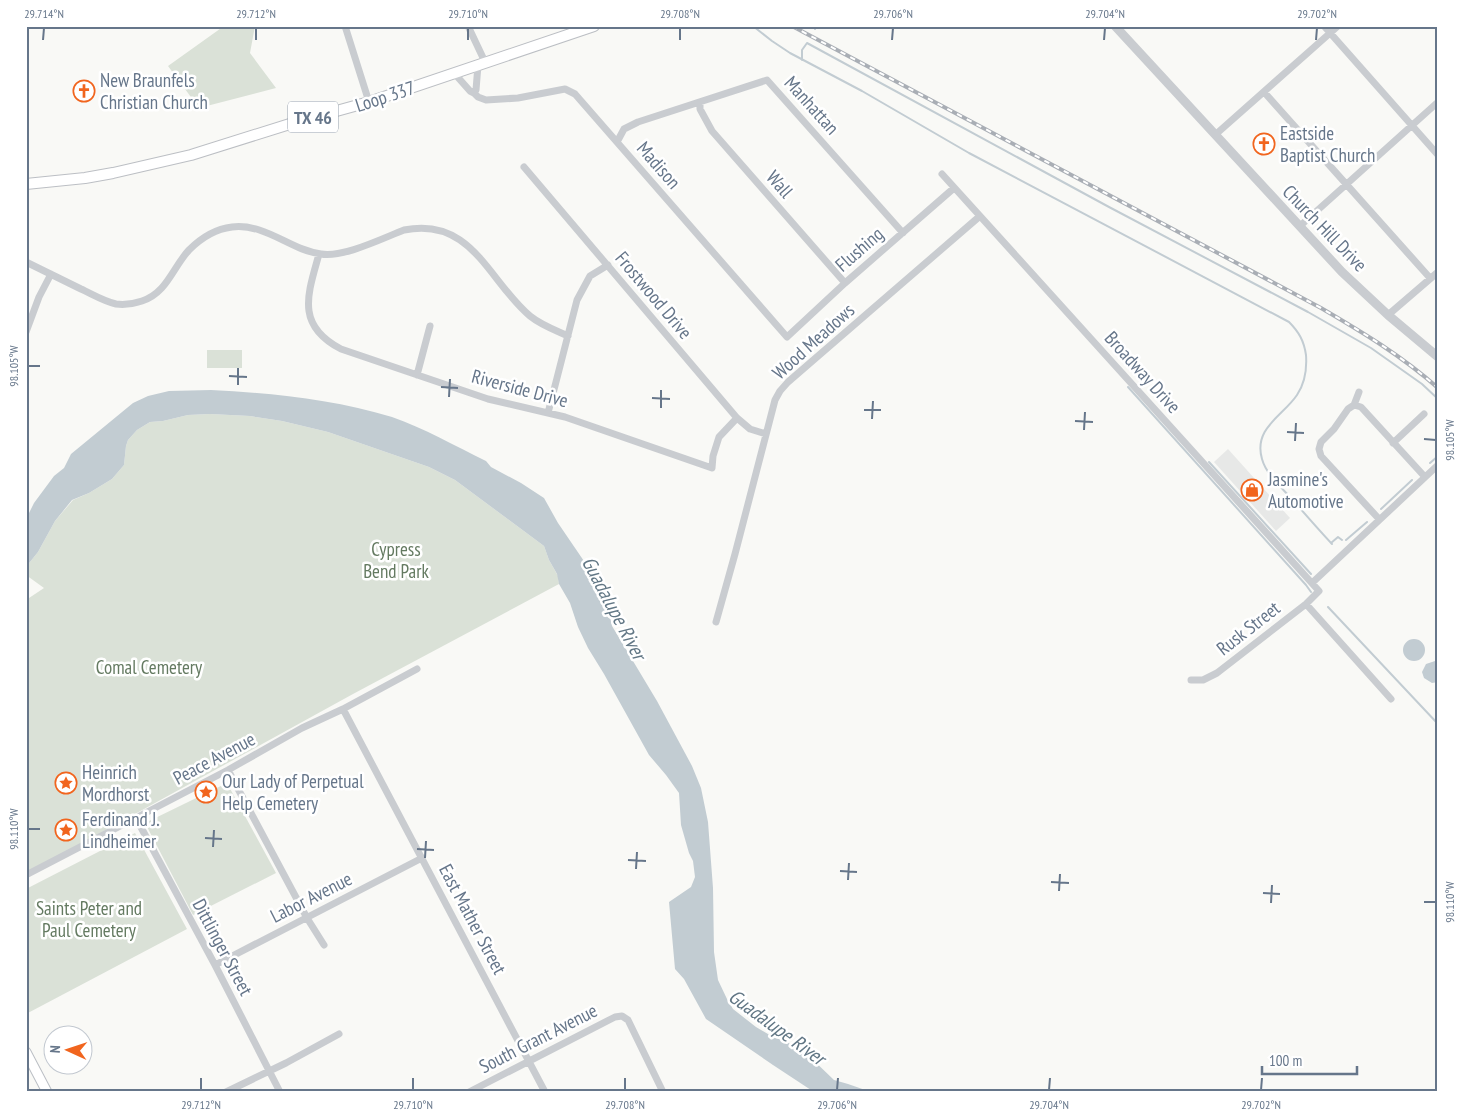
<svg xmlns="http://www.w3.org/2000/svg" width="1464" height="1118" font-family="'PT Sans Narrow',sans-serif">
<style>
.built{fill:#e7e8e7}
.green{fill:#dae1d7}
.water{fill:#c2ccd2}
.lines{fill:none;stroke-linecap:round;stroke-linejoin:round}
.stream{stroke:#c2ccd2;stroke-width:2}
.secondary-casing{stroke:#bbbfc5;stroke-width:11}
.primary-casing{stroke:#bcbfc4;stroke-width:12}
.minor{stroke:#c9ccd0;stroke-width:7}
.tertiary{stroke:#c9ccd0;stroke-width:9}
.secondary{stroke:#fff;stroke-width:9}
.primary{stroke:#fff;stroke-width:10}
.rail-casing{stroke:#a9aeb5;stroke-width:4}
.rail{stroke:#fff;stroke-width:2;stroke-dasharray:5.5;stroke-linecap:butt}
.ticks{fill:none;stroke:#66768a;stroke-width:2}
.labels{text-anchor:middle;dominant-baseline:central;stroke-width:5;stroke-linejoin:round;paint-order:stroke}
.shield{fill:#fff;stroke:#949fad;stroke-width:1}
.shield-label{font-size:18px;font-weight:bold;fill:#66768a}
.poi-label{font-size:19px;fill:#66768a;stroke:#fff;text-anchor:start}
.street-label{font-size:19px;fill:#66768a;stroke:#fff}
.park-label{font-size:19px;fill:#647a61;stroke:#fff}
.water-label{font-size:20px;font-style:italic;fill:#627785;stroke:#fff}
.neatline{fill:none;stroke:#66768a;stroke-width:2}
.ticks-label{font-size:12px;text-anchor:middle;fill:#66768a}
</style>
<rect width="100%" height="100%" fill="#f9f9f6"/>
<path class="built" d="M1228,449L1290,518L1276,531L1214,462Z"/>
<path class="green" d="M224,26H255L250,53L276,88L199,108L168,66Z
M207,350H242V368H207Z
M210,414L250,416L282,421L328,432L429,467L455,480L544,546L549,560L558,576L559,584L353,694L26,874V600L44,588L26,575V567L38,552L55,521L73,500L89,493L112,479L124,465L126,446L128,440L137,430L150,422L163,421L188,415Z
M227,783L276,873L193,915L145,823Z
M135,833L187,929L26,1014V889Z"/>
<path class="water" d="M211,390C272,393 333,399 392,417C424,428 455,446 486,461L491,467L521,483L544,498L558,523L588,567L593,583L606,599L612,626L657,701L692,766L701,788L708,822L713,888L714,952L718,980L727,999L733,1009L756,1027L773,1037L787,1042L808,1055L834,1080L848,1084L871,1092H814L773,1065L706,1019L684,979L675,969L669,902L691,887L695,877L693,861L689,853L681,825L679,793L666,775L649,755L604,674L588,648L578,627L570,603L559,584L557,574L549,560L544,546L455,480L429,467L328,432L282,421L250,416L210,414L188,415L163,421L150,422L137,430L128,440L126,446L124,465L112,479L89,493L72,500L55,521L38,552L26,567V519L34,503L54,476L64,468L71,454L133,403L148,396L169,391Z
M1403 650a11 11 0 1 1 22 0a11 11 0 1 1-22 0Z
M1435,661L1438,662V682L1432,683L1424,678L1422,672L1426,664Z"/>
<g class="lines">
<path class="stream" d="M753,26L772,41L790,53L862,91L969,153L1289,322C1299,332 1304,341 1306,355C1307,369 1305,383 1297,395C1283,416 1253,428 1262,459C1266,474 1281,487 1291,498C1305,514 1318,529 1332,544
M815,29L816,27
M802,60V50L807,43L1109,207L1308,312L1371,348L1422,384L1438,399
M1128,387L1306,585L1311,592
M1209,462L1311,574
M1430,463L1438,456
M1381,509L1412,480
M1346,540L1367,522
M1331,543L1338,537L1342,540
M1328,607L1438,724"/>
<g class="secondary-casing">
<path id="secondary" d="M26,1052L47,1092"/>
</g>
<g class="primary-casing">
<path id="primary" d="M26,184L85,178L113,173L191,155L293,123L369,102L594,26"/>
</g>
<path class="minor" d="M345,26L369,102
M468,26L485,62
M1324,26L1438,155
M454,73L470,91L474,93L478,97L486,100L518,98L565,89L575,94L787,337L845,283L954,188
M1264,92L1430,278
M474,93L476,90L478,65
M700,102V109L712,131L845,283
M1215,135L1338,26
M617,142L624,129L638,122L767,80L903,233
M524,167L737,418L750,429L766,434
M942,174L1319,591L1306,604L1217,673L1203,680H1191
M1300,226L1438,102
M319,254C308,294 295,325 341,349L488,399L565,417L712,468L713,456L719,437L737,418
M26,262C44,271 63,280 81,289C92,294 103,301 116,304C124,305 133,304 142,301C167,293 173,267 189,250C201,238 215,229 232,227C266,223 290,250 321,254C343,258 383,238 404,230C472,216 489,282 530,316C541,325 555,330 568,336
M1388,315L1438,272
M26,332L39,297L51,274
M417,375L430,326
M1359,392L1354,405L1348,409L1334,429L1321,442L1319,449L1321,456L1379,519
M1354,405L1361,407L1425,477
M548,413L577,300L590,276L608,265
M1393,443L1424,414
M1312,583L1438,465
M1306,604L1391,699
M716,622L735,554L775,400L780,391L788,382L980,216
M343,709L545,1092
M228,770L307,918L324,945
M136,818L215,965L280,1092
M26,875L228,770L302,728L343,709L417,669
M215,965L422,858
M226,1092L286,1063L339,1034
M469,1092L615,1017L622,1016L628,1020L663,1092"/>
<path class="tertiary" d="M1115,26L1342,272L1388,315L1438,357"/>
<use href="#secondary" class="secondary"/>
<use href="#primary" class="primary"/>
<g class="rail-casing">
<path id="rail" d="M792,26L1321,308C1362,332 1402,356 1438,388"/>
</g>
<use href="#rail" class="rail"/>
</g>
<path class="ticks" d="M43,40L44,28M256,40V28M468,40V28M680,40V28M892,40L893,28M1104,40L1105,28M1316,40L1317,28M28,366H40M229,376L247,377M238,385V368M441,387L458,388M449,397L450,379M652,398L670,399M661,408V390M864,410H881M872,419L873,401M1075,421L1093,422M1084,430L1085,412M1287,432L1304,433M1424,439L1436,440M1295,441L1296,423M28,829H40M205,838L222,839M213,847L214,830M417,849L434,850M425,858L426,841M628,860L646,861M636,869L637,852M840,871L857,872M848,880L849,863M1051,882L1069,883M1059,891L1060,874M1263,893L1280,894M1424,902H1436M1271,903L1272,885M201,1090V1078M413,1090V1078M625,1090V1078M837,1090L838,1078M1049,1090L1050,1078M1261,1090L1262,1078"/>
<defs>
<g id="church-ring" transform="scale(1.125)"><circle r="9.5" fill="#fff" stroke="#f1651e" stroke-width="1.5"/><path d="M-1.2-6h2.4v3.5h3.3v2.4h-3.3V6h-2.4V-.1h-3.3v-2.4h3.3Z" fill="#f1651e"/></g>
<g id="shop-ring" transform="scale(1.125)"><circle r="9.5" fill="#fff" stroke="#f1651e" stroke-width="1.5"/><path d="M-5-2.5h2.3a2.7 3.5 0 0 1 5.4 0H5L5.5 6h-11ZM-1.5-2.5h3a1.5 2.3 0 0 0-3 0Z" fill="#f1651e"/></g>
<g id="sight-ring" transform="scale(1.125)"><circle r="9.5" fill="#fff" stroke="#f1651e" stroke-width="1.5"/><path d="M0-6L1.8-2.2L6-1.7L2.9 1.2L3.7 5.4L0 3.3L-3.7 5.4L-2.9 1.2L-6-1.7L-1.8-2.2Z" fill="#f1651e"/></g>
</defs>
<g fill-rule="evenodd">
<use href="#church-ring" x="84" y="91"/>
<use href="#church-ring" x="1264" y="144"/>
<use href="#shop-ring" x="1252" y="490"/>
<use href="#sight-ring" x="66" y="783"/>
<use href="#sight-ring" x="206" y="792"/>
<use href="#sight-ring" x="66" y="830"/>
</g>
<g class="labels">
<rect class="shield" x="288" y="101.5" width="50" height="31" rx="4"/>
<g class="shield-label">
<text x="313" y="117">TX 46</text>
</g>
<g class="poi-label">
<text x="100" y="80">New Braunfels<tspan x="100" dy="22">Christian Church</tspan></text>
<text x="1280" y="133">Eastside<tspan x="1280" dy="22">Baptist Church</tspan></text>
<text x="1268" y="479">Jasmine's<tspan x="1268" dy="22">Automotive</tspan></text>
<text x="82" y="772">Heinrich<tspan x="82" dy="22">Mordhorst</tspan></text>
<text x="222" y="781">Our Lady of Perpetual<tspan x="222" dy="22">Help Cemetery</tspan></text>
<text x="82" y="819">Ferdinand J.<tspan x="82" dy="22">Lindheimer</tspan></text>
</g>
<g class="street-label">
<text transform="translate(385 96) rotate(-18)">Loop 337</text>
<text transform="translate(812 105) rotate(48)">Manhattan</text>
<text transform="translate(659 165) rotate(49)">Madison</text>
<text transform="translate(780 184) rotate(49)">Wall</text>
<text transform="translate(1325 228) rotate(46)">Church Hill Drive</text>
<text transform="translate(859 249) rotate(-41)">Flushing</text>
<text transform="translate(654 295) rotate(50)">Frostwood Drive</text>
<text transform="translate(813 341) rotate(-42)">Wood Meadows</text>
<text transform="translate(1143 372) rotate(48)">Broadway Drive</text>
<text transform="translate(520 388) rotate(15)">Riverside Drive</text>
<text transform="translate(1248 628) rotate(-38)">Rusk Street</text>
<text transform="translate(214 758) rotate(-28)">Peace Avenue</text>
<text transform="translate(311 897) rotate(-27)">Labor Avenue</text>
<text transform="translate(473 919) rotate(62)">East Mather Street</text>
<text transform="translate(223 947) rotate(62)">Dittlinger Street</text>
<text transform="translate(538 1038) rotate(-27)">South Grant Avenue</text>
</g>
<g class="park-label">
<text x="396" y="549">Cypress<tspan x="396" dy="22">Bend Park</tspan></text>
<text x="149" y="667">Comal Cemetery</text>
<text x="89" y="908">Saints Peter and<tspan x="89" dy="22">Paul Cemetery</tspan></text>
</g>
<g class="water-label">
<text transform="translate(614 608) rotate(62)">Guadalupe River</text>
<text transform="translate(777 1027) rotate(36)">Guadalupe River</text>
</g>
</g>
<rect width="1464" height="1118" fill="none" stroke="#ffffff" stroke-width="55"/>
<g transform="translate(68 1050) rotate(273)"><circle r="24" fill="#ffffff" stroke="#c2c8d0"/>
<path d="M0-4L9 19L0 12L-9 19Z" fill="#f1651e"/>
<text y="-8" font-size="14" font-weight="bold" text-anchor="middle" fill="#66768a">N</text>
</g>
<path d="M1262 1066v8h95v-8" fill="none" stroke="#66768a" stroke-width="2.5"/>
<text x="1269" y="1066" font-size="15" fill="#66768a" stroke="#ffffff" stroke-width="4" paint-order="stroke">100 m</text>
<rect x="28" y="28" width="1408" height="1062" class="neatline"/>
<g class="ticks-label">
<text x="44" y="18">29.714°N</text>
<text x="256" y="18">29.712°N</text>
<text x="468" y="18">29.710°N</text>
<text x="680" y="18">29.708°N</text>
<text x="893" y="18">29.706°N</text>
<text x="1105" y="18">29.704°N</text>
<text x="1317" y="18">29.702°N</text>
<text transform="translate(14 366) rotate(-90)" y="4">98.105°W</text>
<text transform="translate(1450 440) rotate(-90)" y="4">98.105°W</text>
<text transform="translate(14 829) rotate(-90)" y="4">98.110°W</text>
<text transform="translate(1450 902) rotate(-90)" y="4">98.110°W</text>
<text x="201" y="1109">29.712°N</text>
<text x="413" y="1109">29.710°N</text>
<text x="625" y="1109">29.708°N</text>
<text x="837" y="1109">29.706°N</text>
<text x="1049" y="1109">29.704°N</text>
<text x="1261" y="1109">29.702°N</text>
</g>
</svg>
